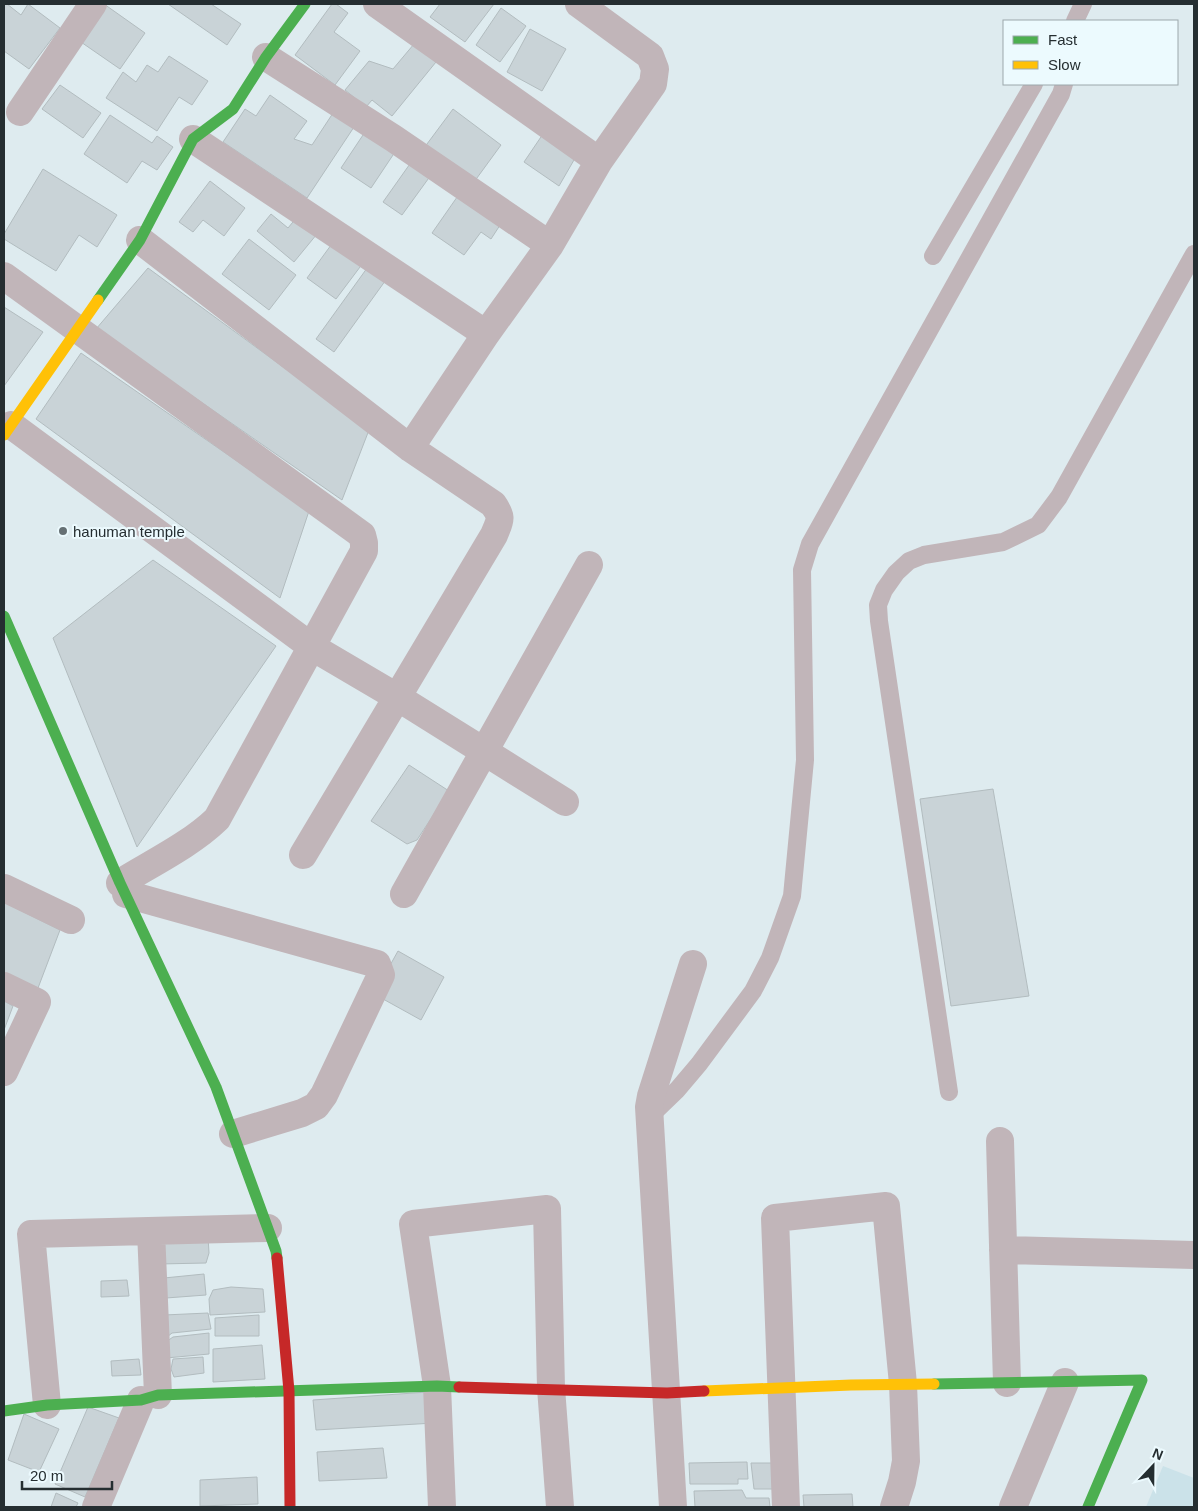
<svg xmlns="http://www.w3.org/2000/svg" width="1198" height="1511" font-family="Helvetica,sans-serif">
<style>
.built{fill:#cbe2e9}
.building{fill:#c9d3d7;stroke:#b2bcbf}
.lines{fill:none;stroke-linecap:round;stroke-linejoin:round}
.lane{stroke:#c1b5b9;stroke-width:18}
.street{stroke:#c1b5b9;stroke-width:28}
.fast{stroke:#4caf50;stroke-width:11}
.slow{stroke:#ffc107;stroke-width:11}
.jam{stroke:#c62828;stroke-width:11}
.poi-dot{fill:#667074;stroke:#ecfafe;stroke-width:2}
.labels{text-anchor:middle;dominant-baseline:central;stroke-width:4;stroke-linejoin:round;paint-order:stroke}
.poi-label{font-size:15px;fill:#252e31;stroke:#ecfafe;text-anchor:start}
</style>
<rect width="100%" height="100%" fill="#deebef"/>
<path class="built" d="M1163,1466L1194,1478V1507H1146Z"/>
<path class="building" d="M4,4H7L21,15L28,4L60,28L29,69L4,51Z
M104,4L145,33L120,69L78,40Z
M168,4H211L241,24L227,45Z
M332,4H336L348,13L334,32L360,51L335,85L295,55Z
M440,4H494L465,42L430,17Z
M501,8L526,26L500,62L476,45Z
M530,29L566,49L542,91L507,72Z
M414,44L436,62L392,116L372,100L366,107L345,90L369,61L393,69Z
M169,56L208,81L192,105L179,97L157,131L106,98L123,72L136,82L147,65L158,72Z
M60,85L101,113L83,138L42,109Z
M270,95L307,121L294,139L312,145L335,110L356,124L307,198L223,142L245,109L256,116Z
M453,109L501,145L474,182L424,148Z
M110,115L152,143L157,136L173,147L157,170L142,161L127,183L84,154Z
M367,129L397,149L371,188L341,168Z
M545,131L578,153L559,186L524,162Z
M412,161L431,175L402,215L383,202Z
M43,169L117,215L97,247L79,235L56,271L4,239V234Z
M210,181L245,208L224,236L203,220L193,232L179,222Z
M462,190L504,219L491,239L481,232L464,255L432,233Z
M271,214L288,228L297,217L317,234L294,262L257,231Z
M249,239L296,275L269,310L222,274Z
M334,241L363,263L336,299L307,278Z
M370,264L388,277L334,352L316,339Z
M148,268L369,430L342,500L96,329Z
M4,307L43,332L4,386Z
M81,353L309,511L280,598L36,419Z
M153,560L276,646L137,847L53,638Z
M409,765L449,791L417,840L407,844L371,821Z
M993,789L1029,996L951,1006L920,799Z
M4,902L60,930L38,988L4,973Z
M398,951L444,977L421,1020L374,994Z
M4,1001L13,1006L4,1030Z
M158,1237H208L209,1253L206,1263L159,1264Z
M204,1274L206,1295L166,1298L164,1278Z
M127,1280L129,1296L101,1297V1281Z
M231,1287L263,1289L265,1312L210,1315L209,1299L213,1290Z
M208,1313L211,1329L172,1333L162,1341L164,1315Z
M259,1315V1336H215V1318Z
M209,1333V1354L166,1358L163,1344L173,1337Z
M262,1345L265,1379L213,1382V1349Z
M203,1357L204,1373L174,1377L171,1369L173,1359Z
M139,1359L141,1375L112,1376L111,1361Z
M428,1392L434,1423L316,1430L313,1400Z
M88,1407L119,1418L85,1497L55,1484Z
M24,1414L59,1429L39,1472L8,1460Z
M383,1448L387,1478L319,1481L317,1452Z
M747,1462L748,1479H738V1484H690L689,1463Z
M751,1463H777L775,1489H754Z
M257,1477L258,1504L200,1506V1480Z
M742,1490L746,1498H769L770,1507H695L694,1491Z
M56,1493L78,1503L76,1507H51Z
M852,1494L853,1507H804L803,1495Z"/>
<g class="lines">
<path class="lane" d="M1075,21L1083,4
M933,256L1034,84
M949,1092L879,621L878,605L884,590L896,573L909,561L924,555L1003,542L1038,525L1059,497L1194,254
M650,1116L677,1090L699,1064L753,991L770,958L792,896L805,760L802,570L810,544L1061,94L1064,84"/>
<path class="street" d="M377,4L599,161
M266,57L393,138L550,245
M20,112L93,4
M193,139L486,334
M140,240L410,448L493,504C503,518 500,520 494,535L303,855
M4,276L362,535L364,543V551L217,819C190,845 152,863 120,883
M11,425L312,647L397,697L565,802
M410,448L486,334L550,245L599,161L653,84L655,69L650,56L579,4
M4,888L71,920
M126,894L377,964L381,975L324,1095L316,1106L302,1113L233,1134
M404,894L589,565
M4,986L37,1002L4,1072
M1000,1141L1007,1383
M151,1231L158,1395
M1003,1250L1194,1255
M47,1405L31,1234L268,1228
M96,1507L141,1400
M442,1507L437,1386L413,1224L547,1209L551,1388L560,1507
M673,1507L649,1107L651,1096L693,964
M786,1507L775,1218L886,1206L903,1384L906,1461L902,1482L894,1507
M1013,1507L1065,1382"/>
<path class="fast" d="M98,300L140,240L193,139L233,109L266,57L305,4
M4,616L120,883L216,1087L276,1251L277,1258
M934,1384L1142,1380L1088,1507
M4,1411L47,1405L141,1400L158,1395L437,1386L459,1387"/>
<path class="slow" d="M4,435L98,300
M704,1391L851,1385L934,1384"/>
<path class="jam" d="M277,1258L289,1391L290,1507
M459,1387L667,1393L704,1391"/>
</g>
<circle class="poi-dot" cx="63" cy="531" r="5"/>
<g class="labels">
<g class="poi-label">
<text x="73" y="531">hanuman temple</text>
</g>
</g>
<rect width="1198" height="1511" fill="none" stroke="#252e31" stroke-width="10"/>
<rect x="1003" y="20" width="175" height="65" fill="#ecfafe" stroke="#9ca8ac"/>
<rect x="1013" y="36" width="25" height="8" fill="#4caf50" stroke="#9ca8ac"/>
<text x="1048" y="45" font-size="15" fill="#252e31">Fast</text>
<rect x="1013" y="61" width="25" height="8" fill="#ffc107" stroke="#9ca8ac"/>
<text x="1048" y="70" font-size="15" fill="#252e31">Slow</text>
<g transform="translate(1153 1466) rotate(22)" stroke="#ecfafe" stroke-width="4" paint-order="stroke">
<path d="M0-4L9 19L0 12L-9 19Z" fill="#252e31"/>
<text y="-8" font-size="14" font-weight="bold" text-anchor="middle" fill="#252e31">N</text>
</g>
<path d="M22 1481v8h90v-8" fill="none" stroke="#252e31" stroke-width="2.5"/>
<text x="30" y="1481" font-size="15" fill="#252e31" stroke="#ecfafe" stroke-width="4" paint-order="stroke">20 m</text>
</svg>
